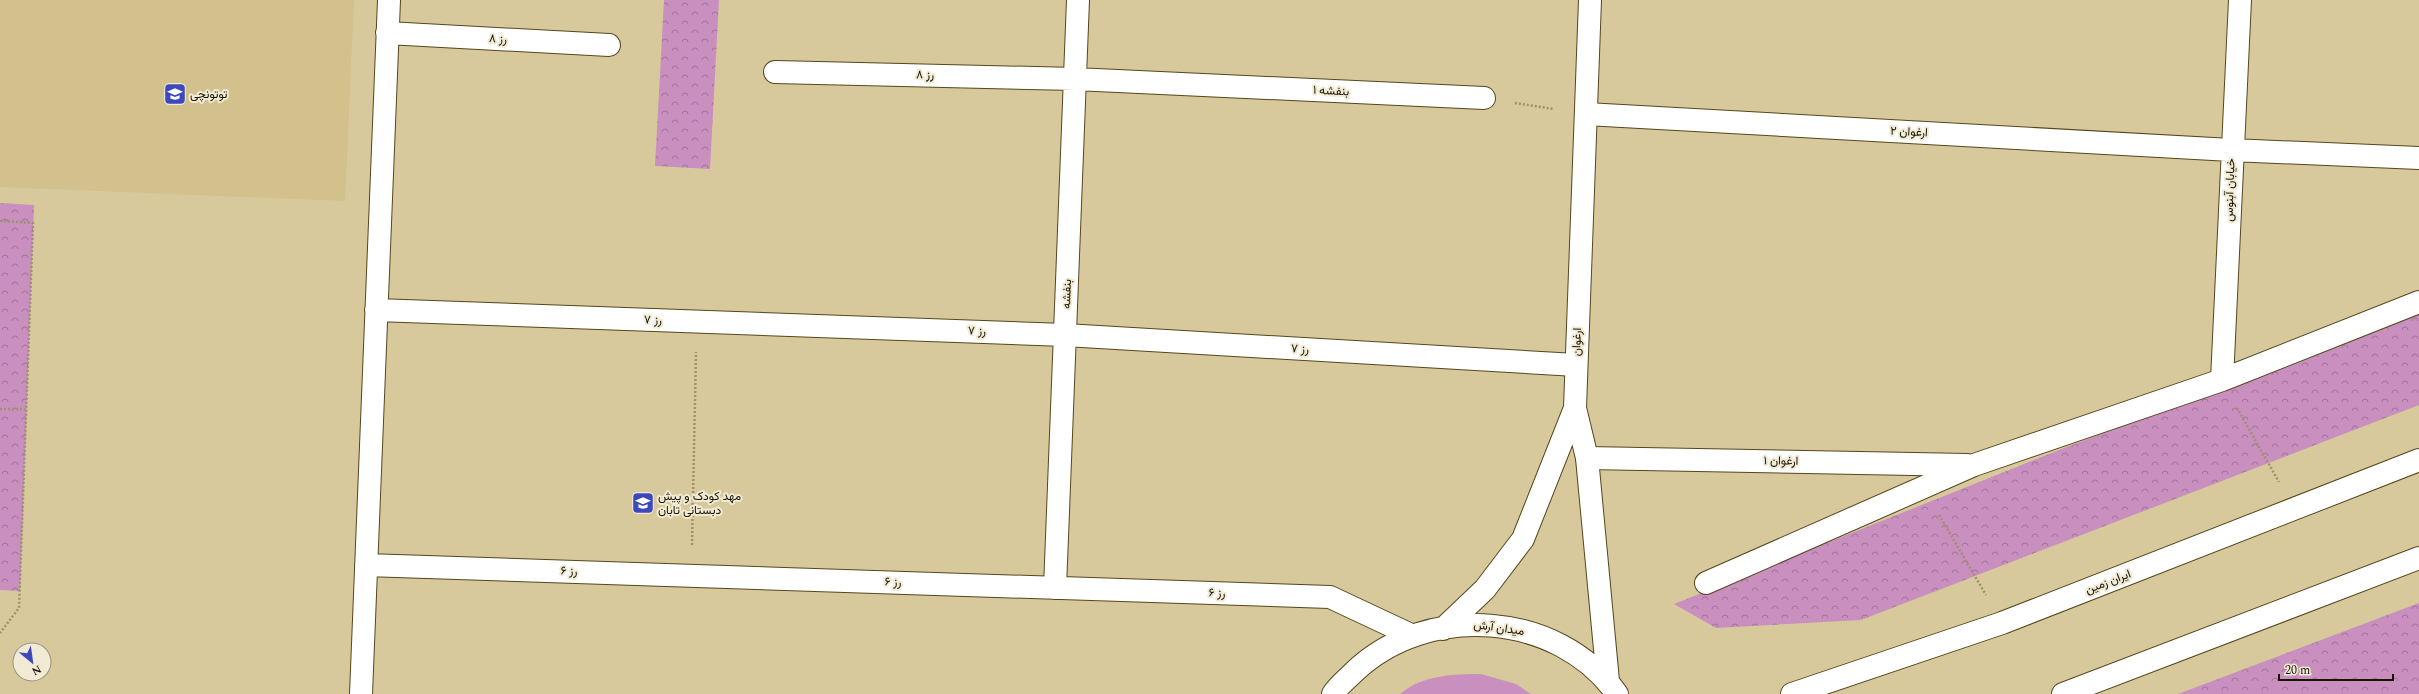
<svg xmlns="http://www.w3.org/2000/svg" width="2419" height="694" font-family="Spectral,Vazirmatn,serif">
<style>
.built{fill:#d2c18c}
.grass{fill:#c88fbf}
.park{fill:url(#park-crowns)}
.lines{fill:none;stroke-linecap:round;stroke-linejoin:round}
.minor-casing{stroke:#54471d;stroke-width:24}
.major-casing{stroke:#54471d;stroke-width:24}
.path{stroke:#9e926e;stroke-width:2.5;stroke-dasharray:2 2;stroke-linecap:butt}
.minor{stroke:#fff;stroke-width:22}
.major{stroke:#fff;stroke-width:22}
.labels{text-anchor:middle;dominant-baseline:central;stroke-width:4;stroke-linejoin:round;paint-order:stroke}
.street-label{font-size:12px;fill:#181303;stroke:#f1ead4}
.poi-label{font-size:12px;fill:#181303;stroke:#f1ead4;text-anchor:start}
</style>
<defs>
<pattern id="park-crowns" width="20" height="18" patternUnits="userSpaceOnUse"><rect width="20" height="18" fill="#c88fbf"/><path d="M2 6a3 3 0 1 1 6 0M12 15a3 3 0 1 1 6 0" fill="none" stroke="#a17499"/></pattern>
</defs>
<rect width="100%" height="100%" fill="#d8c99c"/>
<path class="built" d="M0,0H354L345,201L0,187Z"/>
<path class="grass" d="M1481,674L1516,684L1531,694H1400C1422,675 1454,674 1481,674Z"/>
<path class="park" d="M664,0H719L710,169L655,166Z
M0,203L34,205L20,591L0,590Z
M2419,311V405L1861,620L1716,628L1674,604L2059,450Z
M2419,603V694H2178Z"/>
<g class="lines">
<g class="minor-casing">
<path id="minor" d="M387,33L609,45
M775,72L1075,79L1484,98
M1586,114L2231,150L2419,158
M376,310L1065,335L1576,365
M2222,380L2240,0
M1587,458L1967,465
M366,565L1330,597L1411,635
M1706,583L1974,465L2222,380L2419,302
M1055,588L1078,0
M361,694L389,0"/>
</g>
<g class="major-casing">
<path id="major" d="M1590,0L1575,408L1587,458L1608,681
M1443,629L1485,589L1523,539L1575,408
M1333,694C1338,686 1347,679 1354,672C1427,602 1558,611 1617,694
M1792,694L2002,623L2419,460
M2063,694L2419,558"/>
</g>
<path class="path" d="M1515,103L1554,109
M0,221L33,223L19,608L0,633
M2237,408L2279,482
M0,409H25
M1939,515L1986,595
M692,545L696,352"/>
<use href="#minor" class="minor"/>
<use href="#major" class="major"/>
</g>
<defs>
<g id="school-square" transform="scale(1.15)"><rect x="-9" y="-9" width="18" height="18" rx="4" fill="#3c48bb" stroke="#f1ead4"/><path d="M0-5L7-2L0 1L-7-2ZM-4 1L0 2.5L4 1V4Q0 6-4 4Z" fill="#fff"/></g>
</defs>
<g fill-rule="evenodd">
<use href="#school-square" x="175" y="94"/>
<use href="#school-square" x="643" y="503"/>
</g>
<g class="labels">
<g class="street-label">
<text transform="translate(498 39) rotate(3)">رز ۸</text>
<text transform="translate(925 75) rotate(1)">رز ۸</text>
<text transform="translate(1331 91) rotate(3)">بنفشه ۱</text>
<text transform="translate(1909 132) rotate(3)">ارغوان ۲</text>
<text transform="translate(2230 190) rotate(-88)">خیابان آبنوس</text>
<text transform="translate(1067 294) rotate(-88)">بنفشه</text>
<text transform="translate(653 320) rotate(2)">رز ۷</text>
<text transform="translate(977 331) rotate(2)">رز ۷</text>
<text transform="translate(1577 342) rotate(-88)">ارغوان</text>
<text transform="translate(1300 349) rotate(3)">رز ۷</text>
<text transform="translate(1781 461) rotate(1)">ارغوان ۱</text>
<text transform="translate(569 571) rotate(2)">رز ۶</text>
<text transform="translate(893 582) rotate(2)">رز ۶</text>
<text transform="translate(2108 582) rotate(-21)">ایران زمین</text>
<text transform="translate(1217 593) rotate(2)">رز ۶</text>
<text transform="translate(1499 628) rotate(8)">میدان آرش</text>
</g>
<g class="poi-label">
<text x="190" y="94">توتونچی</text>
<text x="658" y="496">مهد کودک و پیش<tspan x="658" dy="14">دبستانی تابان</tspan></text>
</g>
</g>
<g transform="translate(32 662) rotate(151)"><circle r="19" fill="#f1ead4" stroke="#9a9480"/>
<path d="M0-3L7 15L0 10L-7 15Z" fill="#3c48bb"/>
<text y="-6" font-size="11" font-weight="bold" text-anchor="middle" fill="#181303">N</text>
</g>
<path d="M2279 674v6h114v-6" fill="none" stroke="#181303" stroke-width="2"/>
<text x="2285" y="674" font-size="12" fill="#181303" stroke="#f1ead4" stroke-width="3" paint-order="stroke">20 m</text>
</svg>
